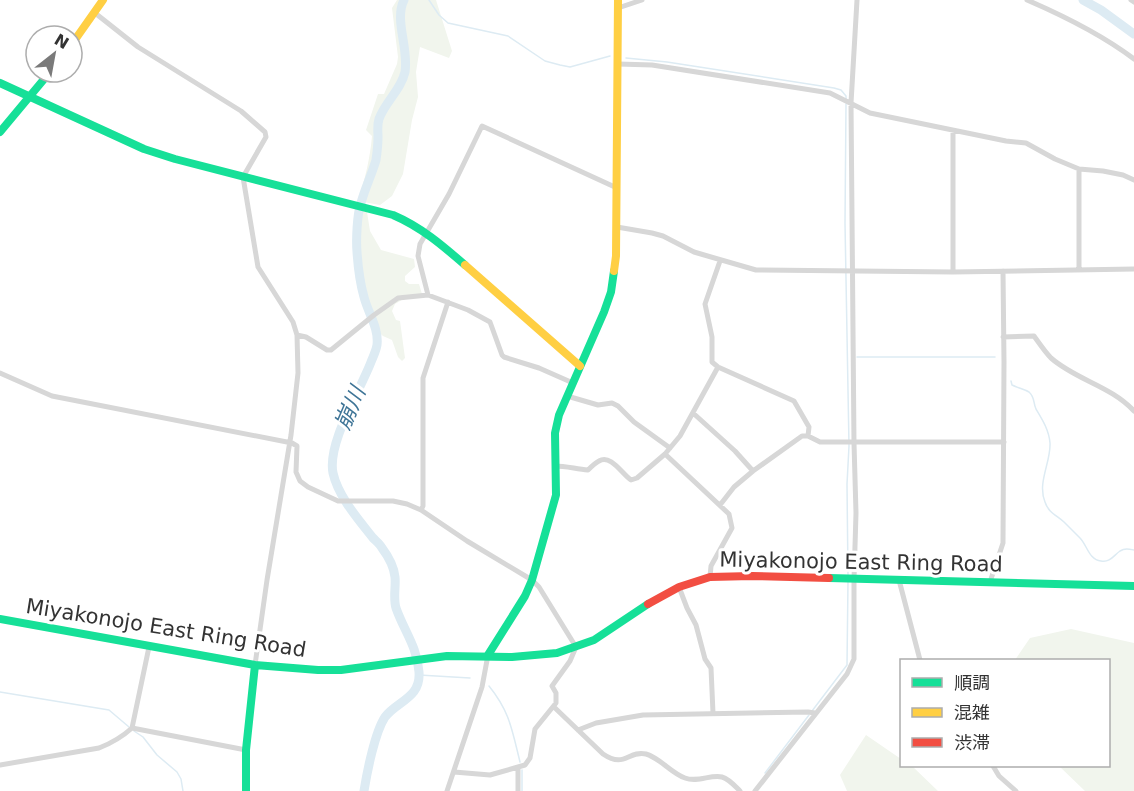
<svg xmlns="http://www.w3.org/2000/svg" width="1134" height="791" font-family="'DejaVu Sans','Noto Sans JP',sans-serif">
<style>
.green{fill:#f1f5ed}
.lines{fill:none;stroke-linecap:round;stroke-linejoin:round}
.stream{stroke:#ddebf3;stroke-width:1.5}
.river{stroke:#ddebf3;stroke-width:9}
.street{stroke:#d7d7d7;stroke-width:5}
.fast{stroke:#16e098;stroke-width:8}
.slow{stroke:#ffcf43;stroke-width:8}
.jam{stroke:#f24e42;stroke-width:8}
.labels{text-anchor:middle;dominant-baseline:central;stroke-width:6;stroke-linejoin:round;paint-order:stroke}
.street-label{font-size:21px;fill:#333;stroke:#fff}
.water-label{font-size:22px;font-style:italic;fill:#3f7597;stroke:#fff}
</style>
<rect width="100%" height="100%" fill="#fff"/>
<path class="green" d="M397,0H436L452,51L449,58L420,47L416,72L418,97L412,120L403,174L392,196L380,205L358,201C365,179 370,159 372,136L366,130L378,94H384L397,64L398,57L392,8Z
M357,210L367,212L370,231L381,250L414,259L415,267L405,276V281L409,284H419L422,294L405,298L395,304L392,311L396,320L400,321L405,358L402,361L398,357L392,340L383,336L380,333C375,321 369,310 365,298C358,274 355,235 357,210Z
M1071,629L1134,643V791H1085L1059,766H1108V660H1015L1030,638Z
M866,735L901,759L902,766H912L938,791H847L840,775Z"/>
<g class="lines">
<path class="stream" d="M429,0L439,15L448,23L508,36L545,61L560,65L570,67L610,56
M626,58L667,62L834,88L841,90L846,96V99
M846,104L845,223L849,446L847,484L848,576
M857,357H995
M1011,381L1012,385C1018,388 1024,389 1029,392C1035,397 1033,403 1036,409C1042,419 1049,430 1050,443C1051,462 1037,483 1045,502C1048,512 1056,515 1064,522C1069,527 1075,533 1080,538C1087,545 1089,560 1101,561C1110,563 1114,555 1120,551C1125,548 1129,549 1134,550
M419,675L470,678
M489,686C510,712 512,730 520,762
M0,692L109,710L129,727
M812,711L847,665L848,581
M134,731L143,737L157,755L177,772L181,779L183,791
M522,770V791
M765,773L809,715"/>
<path class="river" d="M1083,0L1101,10L1134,34
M364,791C367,772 375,732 385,717C397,701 421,698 419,672C417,646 404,631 396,608C393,598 396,587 395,577C394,567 388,556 382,548C380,544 376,541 373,538C358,519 338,496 333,473C327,443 360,391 371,362C373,357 376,351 377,345C379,328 368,313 364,297C360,283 358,267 357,252C356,240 357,214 361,203C365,188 372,174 376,160C377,153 378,144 378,137C378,131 377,125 379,119C385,102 401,90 405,72C409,48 394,20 404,0"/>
<path class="street" d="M1027,0C1064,16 1101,34 1134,59
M1131,0L1134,2
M618,8L642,0
M95,13L138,47L241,111L265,132L266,137L243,177L258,267L293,322L297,335L298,373L291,435L267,580L255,665
M618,64L652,65L830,93L870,113L1006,141L1026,143L1055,159L1079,169L1103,171L1123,175L1134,180
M1079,169V269
M617,227L652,233L663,236L694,252L756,270L953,272L1134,269
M720,261L705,304L712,337V362L718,367L794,401L809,427L808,436
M953,272V131
M297,335L306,337L327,350H331L374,315L398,298L428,295
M1003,337L1034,336C1039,343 1045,352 1051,358C1076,380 1111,386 1134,411
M0,373L52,396L292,443L297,446L296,472L300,481L308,487L338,501H393L407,504L421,510L467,541L532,580L539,587L576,647L570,661L552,686L556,693V703L535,729L530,758L525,765L518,767V791
M573,383L539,368L504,357L502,355L490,322L468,310L428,295L418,256L420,244L449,194L482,126L617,188
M567,396L598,405L612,403L618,406L634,422L670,448
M693,413L735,451L753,471
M665,454L729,514L732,528L711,566L710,577
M555,466C566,466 576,469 588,470C591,467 595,463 599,461C611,454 622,474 631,480L637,478L665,454L680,436L718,367
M720,505L734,487L753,471L802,436H808L820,442H1004
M421,510L423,506V378L448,302
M899,580L920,660
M990,582L1003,543L1004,362L1003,271
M679,587L687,608L696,625L705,659L711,668L713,713
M554,707L603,754C625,769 628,750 646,754C660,758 671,773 685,778C698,783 711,774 722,777C729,779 735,786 740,791
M132,728L246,750
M578,730L596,723L643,715L808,712L815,713
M0,765L99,748C112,743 122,737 132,728L149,647
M993,766L999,776L1016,791
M454,772L490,775L518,767
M447,791L482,687L488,655
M755,791L847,674L854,659V579L856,513L854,443L851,103L857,0"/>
<path class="fast" d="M0,83L144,149L175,159L393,215C421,227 442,245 465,265
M0,132L50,72
M829,578L1134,586
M0,619L255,665L318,670H341L447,656L512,657L557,653L594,640L648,604
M488,655L525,596L532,580L556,495L555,433L559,415L604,312L611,292L614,271
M246,791V750L255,665"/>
<path class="slow" d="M72,44L103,0
M465,265L580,366
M614,271L616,256L618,0"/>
<path class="jam" d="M648,604L679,587L710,577L752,576L829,578"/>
</g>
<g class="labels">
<g class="street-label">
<text transform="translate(861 562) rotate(1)">Miyakonojo East Ring Road</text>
<text transform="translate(166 628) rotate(9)">Miyakonojo East Ring Road</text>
</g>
<g class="water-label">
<text transform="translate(350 408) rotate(-67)">崩川</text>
</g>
</g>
<rect x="900" y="659" width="210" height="108" fill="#ffffff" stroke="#adadad" stroke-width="1.5"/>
<rect x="912" y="678" width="30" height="9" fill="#16e098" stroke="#adadad" stroke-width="1.5"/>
<text x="954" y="689" font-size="18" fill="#333333">順調</text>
<rect x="912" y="708" width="30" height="9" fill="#ffcf43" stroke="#adadad" stroke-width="1.5"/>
<text x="954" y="719" font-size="18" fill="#333333">混雑</text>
<rect x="912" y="738" width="30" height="9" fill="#f24e42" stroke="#adadad" stroke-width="1.5"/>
<text x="954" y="749" font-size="18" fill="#333333">渋滞</text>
<g transform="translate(54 54) rotate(31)"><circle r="28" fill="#ffffff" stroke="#adadad" stroke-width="1.5"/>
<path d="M0-4.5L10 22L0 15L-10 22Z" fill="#7a7a7a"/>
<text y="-9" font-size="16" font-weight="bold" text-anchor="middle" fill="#333333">N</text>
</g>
</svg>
